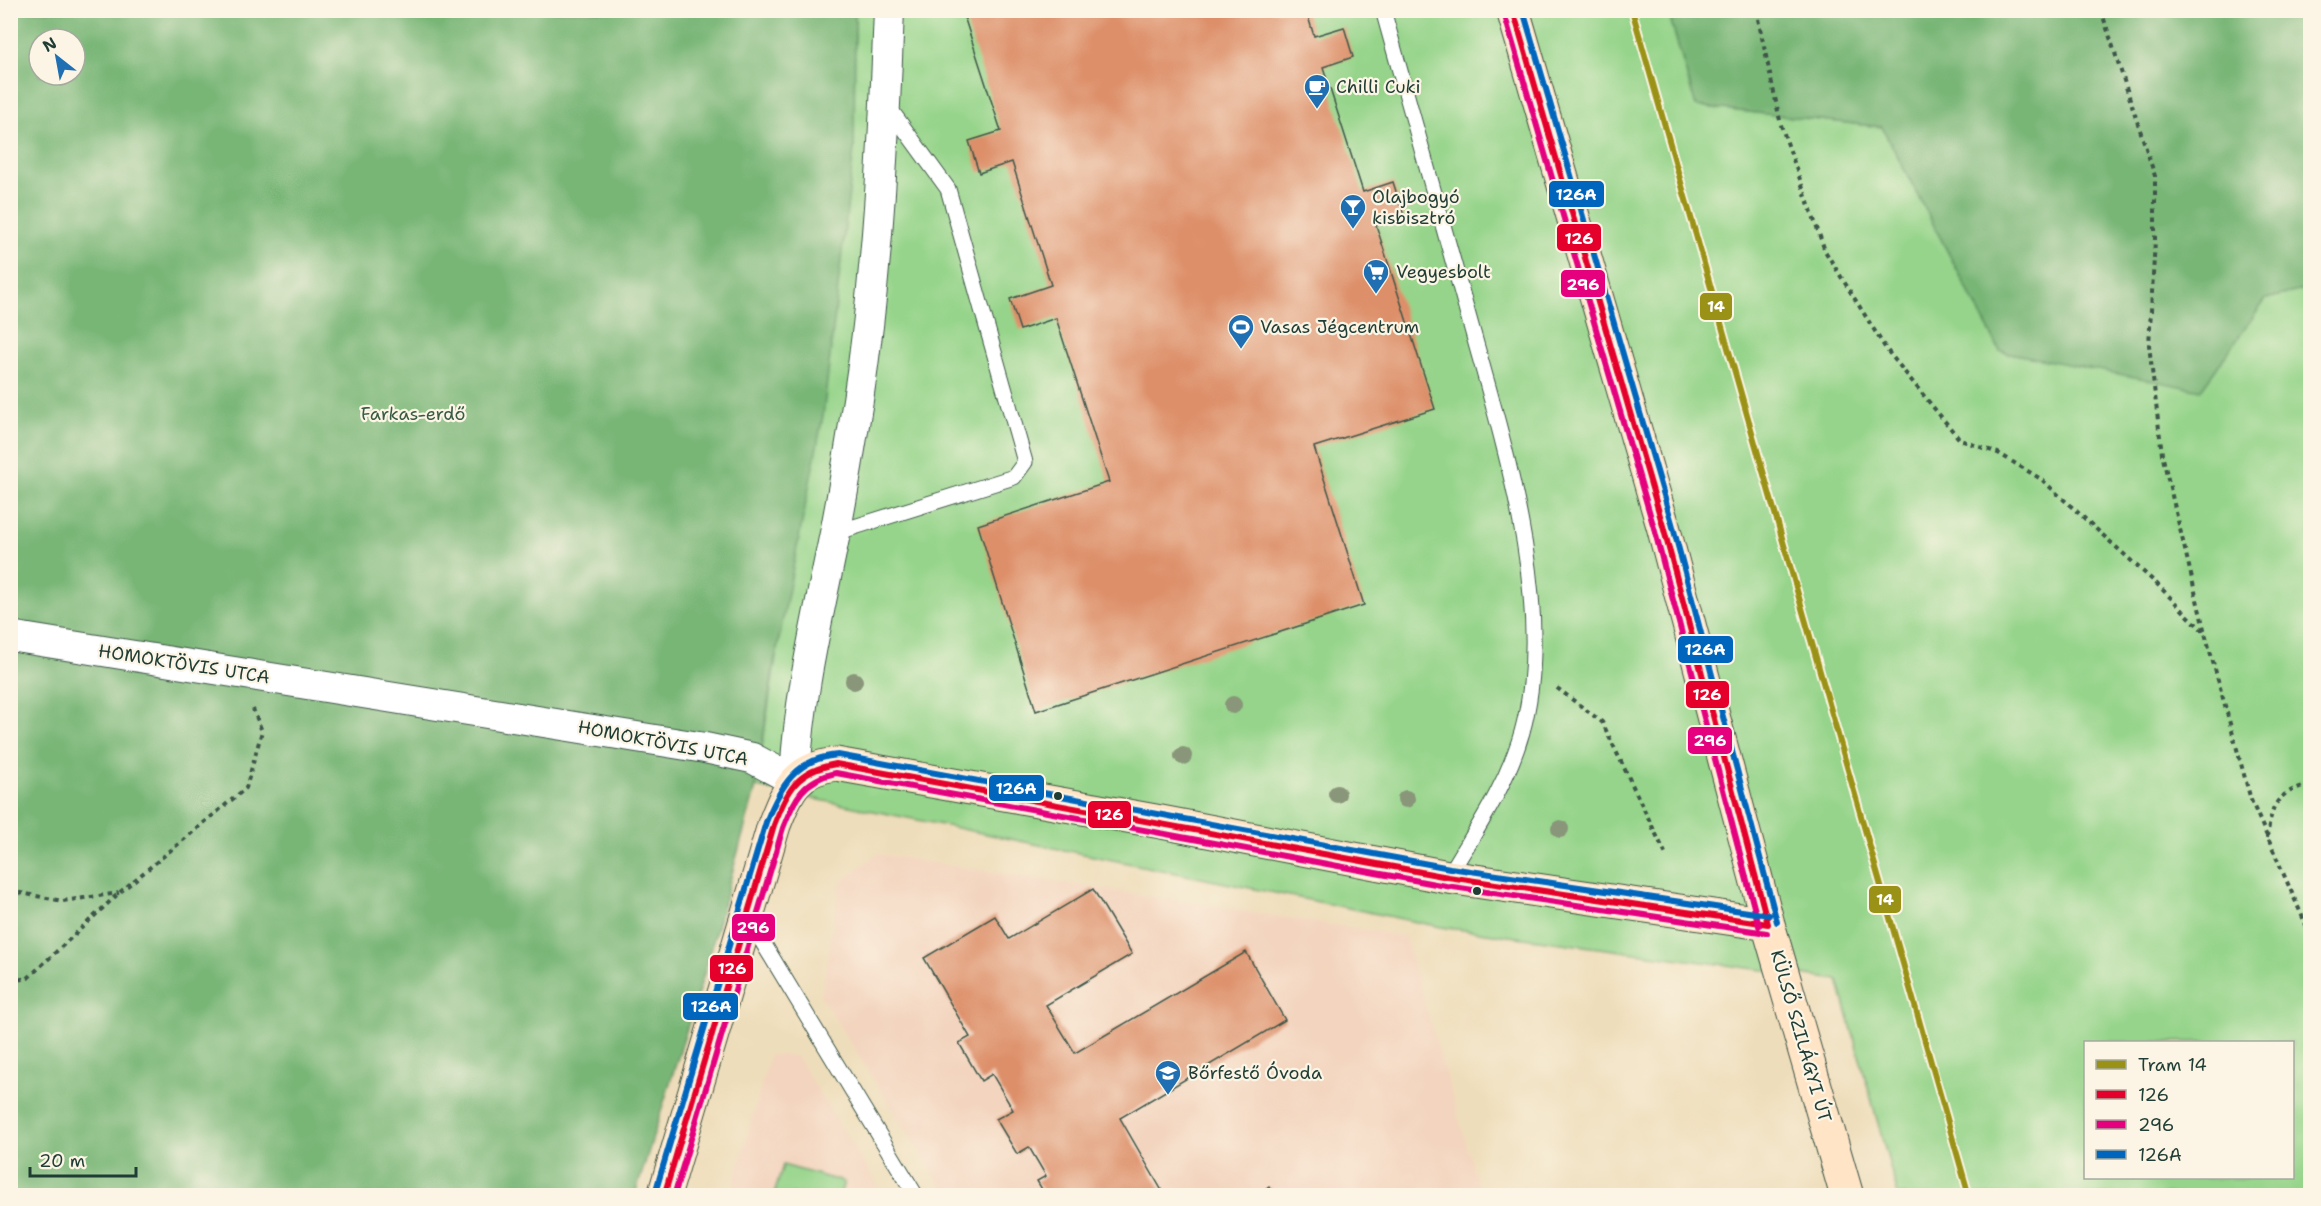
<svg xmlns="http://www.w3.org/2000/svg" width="2321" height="1206" font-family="'Shantell Sans',sans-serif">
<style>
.built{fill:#f3d4be}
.green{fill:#95d48a;stroke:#5a885f;stroke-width:1.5;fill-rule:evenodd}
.forest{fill:#78b676;stroke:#4c7a55;stroke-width:1.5;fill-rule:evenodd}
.building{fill:#dd8f69}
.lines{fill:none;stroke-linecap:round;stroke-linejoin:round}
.lane-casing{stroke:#3e5548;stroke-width:17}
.street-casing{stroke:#3e5548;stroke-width:32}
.secondary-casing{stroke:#3e5548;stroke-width:35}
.path{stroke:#3e5548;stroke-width:4;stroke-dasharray:4.5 4.5;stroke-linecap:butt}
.lane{stroke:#fff;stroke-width:15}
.street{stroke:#fff;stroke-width:30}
.secondary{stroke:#ffe4c6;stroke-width:33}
.bus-1-casing{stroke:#fcf5e5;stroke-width:10}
.bus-2-casing{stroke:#fcf5e5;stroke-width:10}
.bus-3-casing{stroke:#fcf5e5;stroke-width:10}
.bus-1{stroke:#e4002b;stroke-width:6}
.bus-2{stroke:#e5007d;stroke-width:6}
.bus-3{stroke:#0065bd;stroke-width:6}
.tram-1-casing{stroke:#fcf5e5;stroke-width:10}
.tram-1{stroke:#9a9217;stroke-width:6}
.tree{fill:#89967a}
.bus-dot{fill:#1f3d34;stroke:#fcf5e5;stroke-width:2}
.labels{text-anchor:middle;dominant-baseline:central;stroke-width:4.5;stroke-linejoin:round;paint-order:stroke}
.poi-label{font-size:18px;fill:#1f3d34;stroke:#fcf5e5;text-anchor:start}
.park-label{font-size:18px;fill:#375b45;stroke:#fcf5e5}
.street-label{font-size:18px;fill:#1f3d34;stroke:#fcf5e5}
.line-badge{stroke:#fcf5e5;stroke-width:2}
.badge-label{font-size:16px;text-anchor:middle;font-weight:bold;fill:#fff}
</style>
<rect width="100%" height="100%" fill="#fcf5e5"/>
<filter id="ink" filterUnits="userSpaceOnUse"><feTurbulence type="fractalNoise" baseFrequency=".0167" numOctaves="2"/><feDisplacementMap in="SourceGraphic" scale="12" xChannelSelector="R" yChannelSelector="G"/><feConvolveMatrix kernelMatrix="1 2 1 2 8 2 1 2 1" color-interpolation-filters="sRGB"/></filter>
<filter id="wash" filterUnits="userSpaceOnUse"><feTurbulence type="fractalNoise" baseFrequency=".008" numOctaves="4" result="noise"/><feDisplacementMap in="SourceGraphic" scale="24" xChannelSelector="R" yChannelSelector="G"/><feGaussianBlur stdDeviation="1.35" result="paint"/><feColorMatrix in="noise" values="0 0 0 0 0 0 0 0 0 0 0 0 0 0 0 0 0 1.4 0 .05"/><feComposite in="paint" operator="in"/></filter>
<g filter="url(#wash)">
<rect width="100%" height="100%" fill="#eeddba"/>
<path class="built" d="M877,854L1405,936L1481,1195H947L821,997L840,883Z
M770,1055L796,1056L884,1195L730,1196Z"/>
<path class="green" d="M855,11H1668L1696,106L1882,127L2000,351L2200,389L2266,299L2310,288V1195H1898L1838,980L1441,927L756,787L854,148ZM2086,1042H2292V1178H2086Z
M783,1165L844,1182L840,1195H774Z"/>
<path class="forest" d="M10,11H855L854,148L823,416L773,669L756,787L704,974L635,1195H11ZM39,39H75V75H39Z
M1668,11H2310V288L2266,299L2201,390L2000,351L1882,127L1696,106Z"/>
<g id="blocks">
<path class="building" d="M962,10H1306L1314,36L1344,27L1353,57L1323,67L1363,192L1393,182L1404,216L1376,225L1435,409L1314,447L1364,605L1036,711L978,525L1109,482L1056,318L1020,330L1010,299L1051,285L1012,162L979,173L969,141L1001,131Z
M1093,889L1132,954L1046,1005L1075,1053L1246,952L1285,1020L1120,1118L1165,1196H1046L1037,1181L1046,1176L1029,1147L1017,1154L996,1119L1013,1110L992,1074L981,1081L959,1043L970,1037L924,958L995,916L1009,939Z
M1269,1187L1274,1196H1255Z"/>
</g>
</g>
<g filter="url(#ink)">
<use href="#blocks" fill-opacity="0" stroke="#3e5548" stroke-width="1.5"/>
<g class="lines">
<g class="lane-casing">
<path id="lane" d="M1383,10C1410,108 1438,206 1465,304C1499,429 1558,604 1522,732C1507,785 1476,830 1448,877
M835,533L1014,477L1025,462L948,189L887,105
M748,918L916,1196"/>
</g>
<g class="street-casing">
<path id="street" d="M10,636L705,748L752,758L795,781C798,700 817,622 833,543C843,496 850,448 858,400C878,271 884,141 889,10"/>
</g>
<g class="secondary-casing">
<path id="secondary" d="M1513,10L1663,526L1768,924L1847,1196
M664,1196L774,825C788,790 795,769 836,764L1161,822L1448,877L1768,924"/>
</g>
<path class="path" d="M1758,10V19L1781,125L1825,251L1886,349L1960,440L1998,453L2041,479L2158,585L2205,633
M2101,10L2155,176V240L2149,345L2162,454L2205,633L2251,800L2310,934
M1557,688L1602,722L1667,857
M2267,838C2272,805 2275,793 2310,784
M10,891L63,901L119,893
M10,981L28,978L119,893L246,788L262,731L253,709"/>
<use href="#lane" class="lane"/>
<use href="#street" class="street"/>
<use href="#secondary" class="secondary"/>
<g class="bus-1-casing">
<path id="bus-1" d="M1513,10L1663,526L1768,924
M664,1196L774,825C788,790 796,771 836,764L1448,877L1768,924"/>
</g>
<g class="bus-2-casing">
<path id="bus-2" d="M1504,13L1654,528L1759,926
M674,1196L783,828C794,799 804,779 836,773L1446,886L1767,933"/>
</g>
<g class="bus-3-casing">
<path id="bus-3" d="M1523,10L1672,523L1777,922
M655,1193L766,822C780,787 796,758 838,755L1450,868L1769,915"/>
</g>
<use href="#bus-1" class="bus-1"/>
<use href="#bus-2" class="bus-2"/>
<use href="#bus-3" class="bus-3"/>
<g class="tram-1-casing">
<path id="tram-1" d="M1632,10L1969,1196"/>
</g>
<use href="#tram-1" class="tram-1"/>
</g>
<g class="tree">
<circle cx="854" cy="681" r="9"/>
<circle cx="1233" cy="705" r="9"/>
<circle cx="1183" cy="756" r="9"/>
<circle cx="1337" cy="794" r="9"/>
<circle cx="1406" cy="799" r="9"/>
<circle cx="1560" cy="829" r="9"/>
</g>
</g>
<defs>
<g id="cafe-pin" transform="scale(1.35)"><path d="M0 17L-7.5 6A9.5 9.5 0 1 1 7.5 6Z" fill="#1f6fb2" stroke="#fcf5e5"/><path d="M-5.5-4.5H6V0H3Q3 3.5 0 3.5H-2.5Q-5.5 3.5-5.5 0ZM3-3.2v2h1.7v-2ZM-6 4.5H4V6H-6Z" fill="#fff"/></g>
<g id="bar-pin" transform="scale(1.35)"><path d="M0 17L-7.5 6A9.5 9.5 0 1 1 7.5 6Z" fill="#1f6fb2" stroke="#fcf5e5"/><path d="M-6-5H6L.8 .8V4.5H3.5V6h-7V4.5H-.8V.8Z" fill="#fff"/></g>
<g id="supermarket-pin" transform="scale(1.35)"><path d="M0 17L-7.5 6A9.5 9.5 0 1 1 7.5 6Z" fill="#1f6fb2" stroke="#fcf5e5"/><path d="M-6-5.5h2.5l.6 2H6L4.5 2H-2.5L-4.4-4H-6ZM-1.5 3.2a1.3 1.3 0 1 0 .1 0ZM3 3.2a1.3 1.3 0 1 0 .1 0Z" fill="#fff"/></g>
<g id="stadium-pin" transform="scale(1.35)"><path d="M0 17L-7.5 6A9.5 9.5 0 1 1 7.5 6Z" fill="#1f6fb2" stroke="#fcf5e5"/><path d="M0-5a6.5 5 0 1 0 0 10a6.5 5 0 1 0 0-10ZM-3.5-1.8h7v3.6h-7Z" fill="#fff"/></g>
<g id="school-pin" transform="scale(1.35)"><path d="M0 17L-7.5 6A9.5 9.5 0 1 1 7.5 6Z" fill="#1f6fb2" stroke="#fcf5e5"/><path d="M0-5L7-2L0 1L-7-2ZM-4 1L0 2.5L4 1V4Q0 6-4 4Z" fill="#fff"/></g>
</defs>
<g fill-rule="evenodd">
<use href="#cafe-pin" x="1317" y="87"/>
<use href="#bar-pin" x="1353" y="207"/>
<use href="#supermarket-pin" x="1376" y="272"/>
<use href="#stadium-pin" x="1241" y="327"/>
<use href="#school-pin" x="1168" y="1073"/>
</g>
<g class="bus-dot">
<circle cx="1058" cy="796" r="5"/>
<circle cx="1477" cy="891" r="5"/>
</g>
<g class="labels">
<g class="poi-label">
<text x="1336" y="87">Chilli Cuki</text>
<text x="1372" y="197">Olajbogyó<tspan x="1372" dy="21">kisbisztró</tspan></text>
<text x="1396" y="272">Vegyesbolt</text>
<text x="1260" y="327">Vasas Jégcentrum</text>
<text x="1188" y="1073">Bőrfestő Óvoda</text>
</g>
<g class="park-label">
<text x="413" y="414">Farkas-erdő</text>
</g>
<g class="street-label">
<text transform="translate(184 664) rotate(9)">HOMOKTÖVIS UTCA</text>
<text transform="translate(663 743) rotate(11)">HOMOKTÖVIS UTCA</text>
<text transform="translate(1801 1036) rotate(74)">KÜLSŐ SZILÁGYI ÚT</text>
</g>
</g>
<g class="line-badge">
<rect x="1548" y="180" width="57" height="28" rx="6" fill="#0065bd"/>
<rect x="1556" y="223" width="46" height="29" rx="6" fill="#e4002b"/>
<rect x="1560" y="269" width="46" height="29" rx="6" fill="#e5007d"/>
<rect x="1699" y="292" width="34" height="29" rx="6" fill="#9a9217"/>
<rect x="1677" y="635" width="57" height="29" rx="6" fill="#0065bd"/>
<rect x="1685" y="680" width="45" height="29" rx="6" fill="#e4002b"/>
<rect x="1687" y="726" width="46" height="29" rx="6" fill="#e5007d"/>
<rect x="988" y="774" width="57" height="28" rx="6" fill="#0065bd"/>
<rect x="1087" y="800" width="45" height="29" rx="6" fill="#e4002b"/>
<rect x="1868" y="885" width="34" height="29" rx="6" fill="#9a9217"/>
<rect x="731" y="913" width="45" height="29" rx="6" fill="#e5007d"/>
<rect x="709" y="954" width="45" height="29" rx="6" fill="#e4002b"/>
<rect x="682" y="992" width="57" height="29" rx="6" fill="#0065bd"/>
</g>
<g class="badge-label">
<text x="1576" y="200">126A</text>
<text x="1579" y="244">126</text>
<text x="1583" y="290">296</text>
<text x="1716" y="312">14</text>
<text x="1705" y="655">126A</text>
<text x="1707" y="700">126</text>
<text x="1710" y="746">296</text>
<text x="1016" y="794">126A</text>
<text x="1109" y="820">126</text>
<text x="1885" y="905">14</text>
<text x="753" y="933">296</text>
<text x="732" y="974">126</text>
<text x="711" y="1012">126A</text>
</g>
<rect width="2321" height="1206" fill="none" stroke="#fcf5e5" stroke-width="36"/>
<rect x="2084" y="1041" width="210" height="138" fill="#fcf5e5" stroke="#a4ab9e" stroke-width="1.5"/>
<rect x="2096" y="1060" width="30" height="9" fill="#9a9217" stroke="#a4ab9e" stroke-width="1.5"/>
<text x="2138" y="1071" font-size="18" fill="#1f3d34">Tram 14</text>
<rect x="2096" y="1090" width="30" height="9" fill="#e4002b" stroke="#a4ab9e" stroke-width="1.5"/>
<text x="2138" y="1101" font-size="18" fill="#1f3d34">126</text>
<rect x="2096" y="1120" width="30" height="9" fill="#e5007d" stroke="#a4ab9e" stroke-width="1.5"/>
<text x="2138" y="1131" font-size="18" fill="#1f3d34">296</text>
<rect x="2096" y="1150" width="30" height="9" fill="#0065bd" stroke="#a4ab9e" stroke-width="1.5"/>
<text x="2138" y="1161" font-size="18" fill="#1f3d34">126A</text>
<g transform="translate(57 57) rotate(329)"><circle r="28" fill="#fcf5e5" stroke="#a4ab9e" stroke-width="1.5"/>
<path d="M0-4.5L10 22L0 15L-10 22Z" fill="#1f6fb2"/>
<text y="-9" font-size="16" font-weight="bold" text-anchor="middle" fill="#1f3d34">N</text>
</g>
<path d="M30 1167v9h106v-9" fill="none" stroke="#1f3d34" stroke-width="3"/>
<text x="39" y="1167" font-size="18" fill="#1f3d34" stroke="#fcf5e5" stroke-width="4.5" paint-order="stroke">20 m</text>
</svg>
